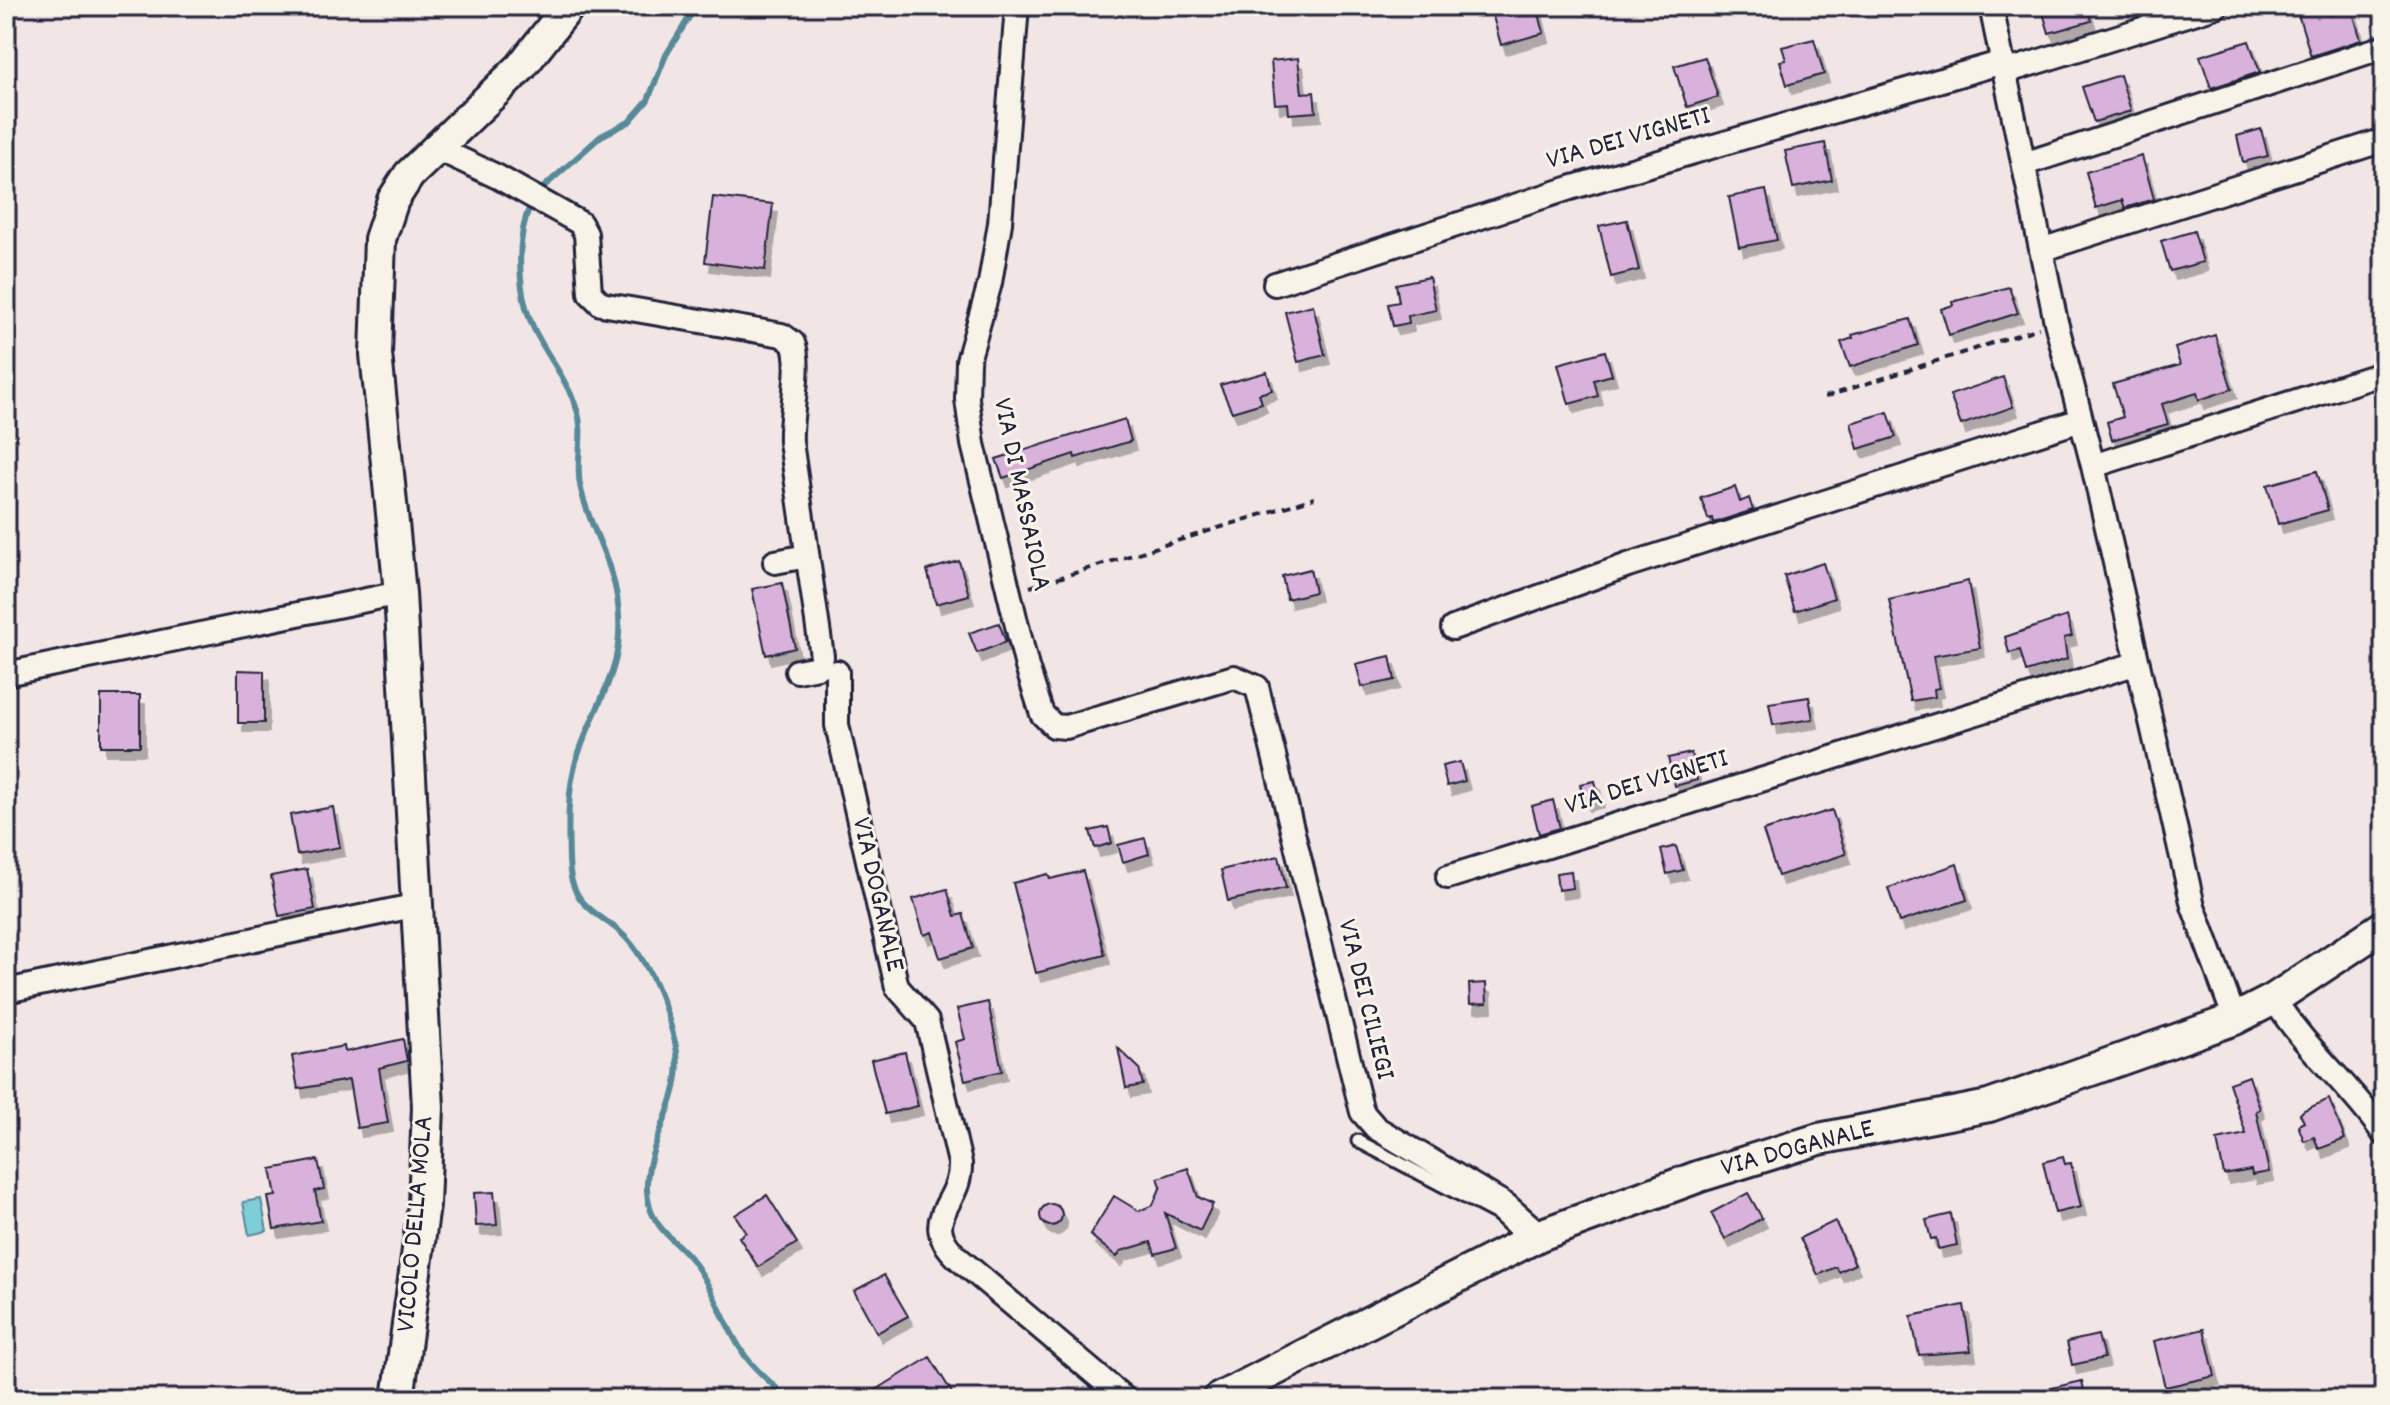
<svg xmlns="http://www.w3.org/2000/svg" width="2390" height="1405" font-family="Dekko,sans-serif">
<style>
.water{fill:#7dced6;stroke:#598998;stroke-width:2}
.lines{fill:none;stroke-linecap:round;stroke-linejoin:round}
.stream{stroke:#598998;stroke-width:6}
.building{fill:#d9b2db;stroke:#22223b;stroke-width:2;filter:url(#shadow)}
.lane-casing{stroke:#22223b;stroke-width:17}
.street-casing{stroke:#22223b;stroke-width:28}
.secondary-casing{stroke:#22223b;stroke-width:36}
.path{stroke:#22223b;stroke-width:4;stroke-dasharray:8 6;stroke-linecap:butt}
.lane{stroke:#f7f3e8;stroke-width:11}
.street{stroke:#f7f3e8;stroke-width:22}
.secondary{stroke:#f7f3e8;stroke-width:30}
.labels{text-anchor:middle;dominant-baseline:central;stroke-width:6;stroke-linejoin:round;paint-order:stroke}
.street-label{font-size:28px;fill:#22223b;stroke:#f7f3e8}
</style>
<defs>
<filter id="shadow"><feDropShadow dx="5" dy="9" stdDeviation="0" flood-color="#0004"/></filter>
</defs>
<rect width="100%" height="100%" fill="#f1e6e5"/>
<filter id="ink" filterUnits="userSpaceOnUse"><feTurbulence type="fractalNoise" baseFrequency=".0125" numOctaves="2"/><feDisplacementMap in="SourceGraphic" scale="16" xChannelSelector="R" yChannelSelector="G"/><feConvolveMatrix kernelMatrix="1 2 1 2 8 2 1 2 1" color-interpolation-filters="sRGB"/></filter>
<g filter="url(#ink)">
<path class="water" d="M261,1199L267,1231L249,1235L243,1202Z"/>
<g class="lines">
<path class="stream" d="M537,193L601,136L629,122L648,100L666,55L696,6
M531,203C515,240 517,295 535,331C548,357 567,380 576,407C586,433 575,458 580,485C587,522 609,554 616,591C630,667 597,696 576,761C567,793 568,827 569,860C570,915 608,912 633,946C653,973 667,1009 675,1042C691,1103 633,1151 650,1208C658,1233 681,1244 695,1264C716,1293 725,1328 746,1357C757,1372 774,1385 788,1399"/>
</g>
<path class="building" d="M1518,6H1537L1544,33L1501,45L1492,13Z
M2041,6H2087L2091,21L2049,33Z
M2326,6L2331,15L2352,9L2361,40L2311,56L2298,14Z
M1814,39L1824,74L1787,85L1780,61L1786,60L1782,47Z
M2249,41L2260,72L2211,88L2200,56Z
M1705,57L1718,97L1687,107L1674,66Z
M1298,58L1302,93L1314,92L1316,112L1289,114L1288,103L1275,104L1271,61Z
M2120,75L2131,111L2094,122L2082,87Z
M2261,129L2268,156L2243,162L2237,136Z
M1825,143L1832,180L1793,188L1785,151Z
M2142,156L2154,199L2125,208L2122,200L2096,208L2086,172Z
M1766,190L1777,240L1739,247L1729,197Z
M713,197L773,204L765,270L705,262Z
M1627,220L1639,270L1611,277L1599,226Z
M2194,231L2203,262L2170,271L2161,241Z
M1429,277L1436,310L1408,316L1409,323L1393,326L1388,304L1399,302L1396,284Z
M2009,287L2018,313L1949,335L1941,309L1953,305L1952,302Z
M1313,305L1325,355L1298,362L1285,312Z
M1910,319L1918,345L1850,367L1841,342L1853,338L1852,335Z
M2215,335L2232,389L2199,400L2197,393L2162,404L2168,424L2112,440L2107,422L2123,417L2113,384L2180,365L2175,348Z
M1605,351L1612,375L1594,380L1598,396L1569,404L1558,364Z
M1267,372L1272,390L1259,394L1262,403L1232,412L1220,385Z
M2003,377L2013,407L1961,425L1950,395Z
M1888,412L1896,437L1858,449L1851,423Z
M1125,419L1131,441L1075,458L1074,454L1003,478L996,459Z
M2317,471L2328,510L2278,524L2267,485Z
M1735,487L1740,502L1749,498L1753,510L1713,523L1712,518L1708,519L1701,498Z
M959,561L969,595L936,604L927,570Z
M1823,563L1834,598L1795,611L1784,576Z
M1310,569L1315,592L1287,599L1282,576Z
M1968,581L1980,648L1933,656L1939,688L1934,689L1935,697L1911,701L1889,600Z
M782,583L795,648L766,655L752,589Z
M2067,616L2072,636L2064,638L2067,659L2026,672L2020,650L2009,653L2005,637Z
M999,623L1006,642L977,653L969,633Z
M1390,656L1395,680L1362,687L1356,664Z
M238,670L264,671V723H238Z
M101,695H140V746H101Z
M1809,697L1813,719L1773,725L1769,703Z
M1691,753L1697,780L1675,786L1668,758Z
M1460,762L1465,781L1447,786L1442,766Z
M1595,781L1599,798L1584,802L1580,784Z
M1553,800L1560,828L1539,834L1532,806Z
M333,807L340,847L297,855L290,815Z
M1832,810L1846,854L1778,876L1763,831Z
M1108,827L1112,843L1095,848L1090,831Z
M1145,838L1149,854L1123,862L1118,845Z
M1676,846L1683,870L1667,874L1661,850Z
M1279,856L1286,888L1228,901L1221,870Z
M1957,864L1967,900L1899,922L1888,888Z
M307,869L315,909L279,916L271,876Z
M1083,871L1105,955L1036,973L1013,883L1048,874L1050,879Z
M1571,871L1573,888L1558,890L1556,873Z
M947,889L955,916L963,914L973,948L940,958L932,932L924,935L913,899Z
M1486,983L1487,1003L1470,1004L1469,984Z
M988,1002L1002,1071L965,1080L955,1042L965,1039L957,1009Z
M403,1039L407,1061L379,1068L388,1123L357,1128L349,1080L298,1089L292,1056L344,1046L345,1052Z
M1118,1048L1139,1068L1143,1085L1126,1088Z
M905,1052L918,1106L885,1114L871,1060Z
M2249,1076L2260,1109L2256,1111L2269,1172L2252,1175L2251,1170L2224,1175L2217,1140L2246,1134L2229,1083Z
M2329,1099L2345,1139L2319,1149L2314,1137L2304,1141L2298,1125L2304,1122L2300,1114L2304,1110Z
M2063,1157L2065,1164L2071,1163L2081,1207L2055,1213L2043,1162Z
M318,1160L324,1189L315,1191L321,1221L274,1229L268,1197L276,1196L271,1169Z
M1188,1168L1198,1197L1213,1204L1200,1231L1165,1213L1176,1248L1155,1254L1151,1242L1121,1251L1117,1257L1090,1235L1114,1196L1139,1211L1153,1205L1161,1186L1158,1178Z
M494,1192L497,1225L476,1226L474,1193Z
M1748,1193L1762,1218L1725,1239L1711,1213Z
M767,1195L797,1243L758,1267L739,1237L746,1232L735,1215Z
M1040 1215a11 11 0 1 1 22 0a11 11 0 1 1-22 0Z
M1951,1214L1957,1245L1938,1249L1936,1238L1931,1239L1926,1220Z
M1835,1221L1855,1264L1839,1272L1836,1267L1818,1275L1800,1238Z
M884,1275L908,1316L877,1333L854,1291Z
M1964,1305L1971,1351L1919,1355L1911,1316Z
M2204,1329L2215,1376L2165,1387L2154,1341Z
M2098,1335L2104,1358L2072,1365L2067,1342Z
M930,1357L952,1393L942,1399H861Z
M2082,1381L2086,1399H2034V1392Z"/>
<g class="lines">
<g class="lane-casing">
<path id="lane" d="M1358,1141L1497,1214L1524,1239"/>
</g>
<g class="street-casing">
<path id="street" d="M1017,6L1000,223L990,283L968,361L967,399L973,444L1027,667L1042,714L1054,726L1066,727L1234,677L1257,687L1362,1112L1376,1128L1506,1205L1540,1235
M1991,6L2056,322L2093,466L2193,906L2235,1019
M2005,72L2216,6
M434,147L498,177L580,223L586,234L590,293L601,304L782,335L793,343C803,367 789,414 791,442L822,656L818,667L797,671
M2024,164L2384,47
M2041,250L2384,140
M1275,284L1570,188L2003,62
M2093,466L2384,373
M775,562L807,556
M1453,628L1628,565L2081,420
M837,672V725L897,987L927,1021L960,1163C962,1206 915,1218 959,1259L1125,1399
M6,674L400,593
M1448,877L2138,663
M6,991L418,905
M2274,999C2305,1049 2351,1086 2384,1134"/>
</g>
<g class="secondary-casing">
<path id="secondary" d="M398,1399L424,1205L428,1107L400,593L376,354L380,239L393,200L409,175L521,67L569,6
M1218,1399L1540,1235L1700,1176L1819,1139L1989,1106L2235,1019L2274,999L2384,926"/>
</g>
<path class="path" d="M1825,397L2039,328
M1030,587L1314,498"/>
<use href="#lane" class="lane"/>
<use href="#street" class="street"/>
<use href="#secondary" class="secondary"/>
</g>
</g>
<g class="labels">
<g class="street-label">
<text transform="translate(1629 140) rotate(-16)">VIA DEI VIGNETI</text>
<text transform="translate(1020 495) rotate(78)">VIA DI MASSAIOLA</text>
<text transform="translate(1647 784) rotate(-17)">VIA DEI VIGNETI</text>
<text transform="translate(876 895) rotate(77)">VIA DOGANALE</text>
<text transform="translate(1364 1000) rotate(76)">VIA DEI CILIEGI</text>
<text transform="translate(1798 1150) rotate(-15)">VIA DOGANALE</text>
<text transform="translate(417 1224) rotate(-85)">VICOLO DELLA MOLA</text>
</g>
</g>
<rect width="2390" height="1405" fill="none" stroke="#f7f3e8" stroke-width="32"/>
<rect x="16" y="16" width="2358" height="1373" fill="none" stroke="#22223b" stroke-width="3" filter="url(#ink)"/>
</svg>
